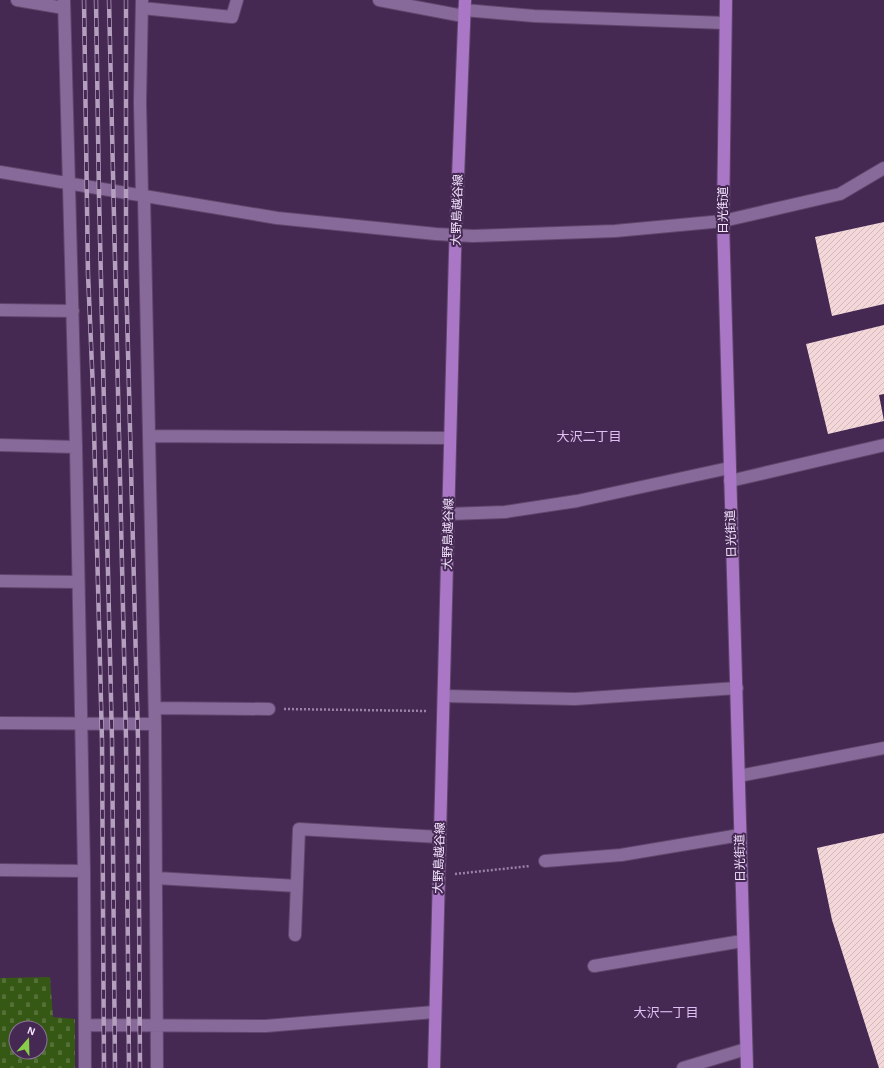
<svg xmlns="http://www.w3.org/2000/svg" width="884" height="1068" font-family="'Alegreya Sans','Noto Sans JP',sans-serif">
<style>
.cemetery{fill:url(#cemetery-stones);fill-rule:evenodd}
.building{fill:url(#building-hatch)}
.lines{fill:none;stroke-linecap:round;stroke-linejoin:round}
.minor-casing{stroke:#60466c;stroke-width:14}
.major-casing{stroke:#60466c;stroke-width:14}
.path{stroke:#9982a5;stroke-width:2.5;stroke-dasharray:2 2;stroke-linecap:butt}
.minor{stroke:#886a9a;stroke-width:12}
.major{stroke:#aa77c6;stroke-width:12}
.rail-casing{stroke:#b49fbf;stroke-width:4.5}
.rail{stroke:#452953;stroke-width:3;stroke-dasharray:9;stroke-linecap:butt}
.labels{text-anchor:middle;dominant-baseline:central;stroke-width:4;stroke-linejoin:round;paint-order:stroke}
.street-label{font-size:12px;fill:#f5e4ff;stroke:#452953}
.neighbourhood-label{font-size:13px;fill:#e0bff4;stroke:#452953}
</style>
<defs>
<pattern id="cemetery-stones" width="16" height="16" patternUnits="userSpaceOnUse"><rect width="16" height="16" fill="#365815"/><path d="M2 7V4a2 2 0 0 1 4 0v3zM10 15v-3a2 2 0 0 1 4 0v3z" fill="#547038"/></pattern>
<pattern id="building-hatch" width="6" height="6" patternUnits="userSpaceOnUse"><rect width="6" height="6" fill="#f3d7d9"/><path d="M-1 1l2-2M0 6l6-6M5 7l2-2" fill="none" stroke="#d1babd"/></pattern>
</defs>
<rect width="100%" height="100%" fill="#452953"/>
<path class="cemetery" d="M50,977L53,1017L75,1019V1068H0V978ZM16,1028H40V1052H16Z"/>
<path class="building" d="M884,222V304L832,316L815,237Z
M884,325V394L879,395L884,421L828,434L806,344Z
M884,833V1068H879L832,920L817,848Z"/>
<g class="lines">
<g class="minor-casing">
<path id="minor" d="M17,0L64,8
M64,0L76,447L84,871L85,1068
M379,0L463,16
M142,8L232,17L237,0
M464,10L534,16L725,23
M0,172L277,218L436,234L473,236L615,231L723,221L840,194L884,168
M142,196L140,102L142,0
M144,196L155,724L157,1068
M0,310L73,311
M150,436L450,438
M0,445L76,447
M730,481L884,445
M448,514L505,512L577,501L729,468
M0,581L78,582
M444,696L575,699L737,688
M155,708L269,709
M0,723L155,724
M739,776L884,748
M545,861L621,855L740,835
M0,870L84,871
M156,878L297,886
M295,935L299,829L439,837
M594,966L742,941
M85,1025L266,1026L434,1012
M683,1068L746,1049"/>
</g>
<g class="major-casing">
<path id="major" d="M726,0L723,221L747,1068
M434,1068L455,253L465,0"/>
</g>
<path class="path" d="M284,709L427,711
M455,874L530,866"/>
<use href="#minor" class="minor"/>
<use href="#major" class="major"/>
<g class="rail-casing">
<path id="rail" d="M84,0L88,274L93,390L102,741L104,1068
M96,0L99,196L112,740L115,1068
M109,0L126,739L129,1068
M126,0V273L138,739L140,1068"/>
</g>
<use href="#rail" class="rail"/>
</g>
<g class="labels">
<g class="street-label">
<text transform="translate(457 210) rotate(-88)">大野島越谷線</text>
<text transform="translate(723 210) rotate(-90)">日光街道</text>
<text transform="translate(448 534) rotate(-89)">大野島越谷線</text>
<text transform="translate(731 534) rotate(-92)">日光街道</text>
<text transform="translate(439 858) rotate(-88)">大野島越谷線</text>
<text transform="translate(740 858) rotate(-91)">日光街道</text>
</g>
<g class="neighbourhood-label">
<text x="589" y="437">大沢二丁目</text>
<text x="666" y="1013">大沢一丁目</text>
</g>
</g>
<g transform="translate(28 1040) rotate(20)"><circle r="19" fill="#452953" stroke="#8b7498"/>
<path d="M0-3L7 15L0 10L-7 15Z" fill="#88cf49"/>
<text y="-6" font-size="11" font-weight="bold" text-anchor="middle" fill="#f5e4ff">N</text>
</g>
</svg>
